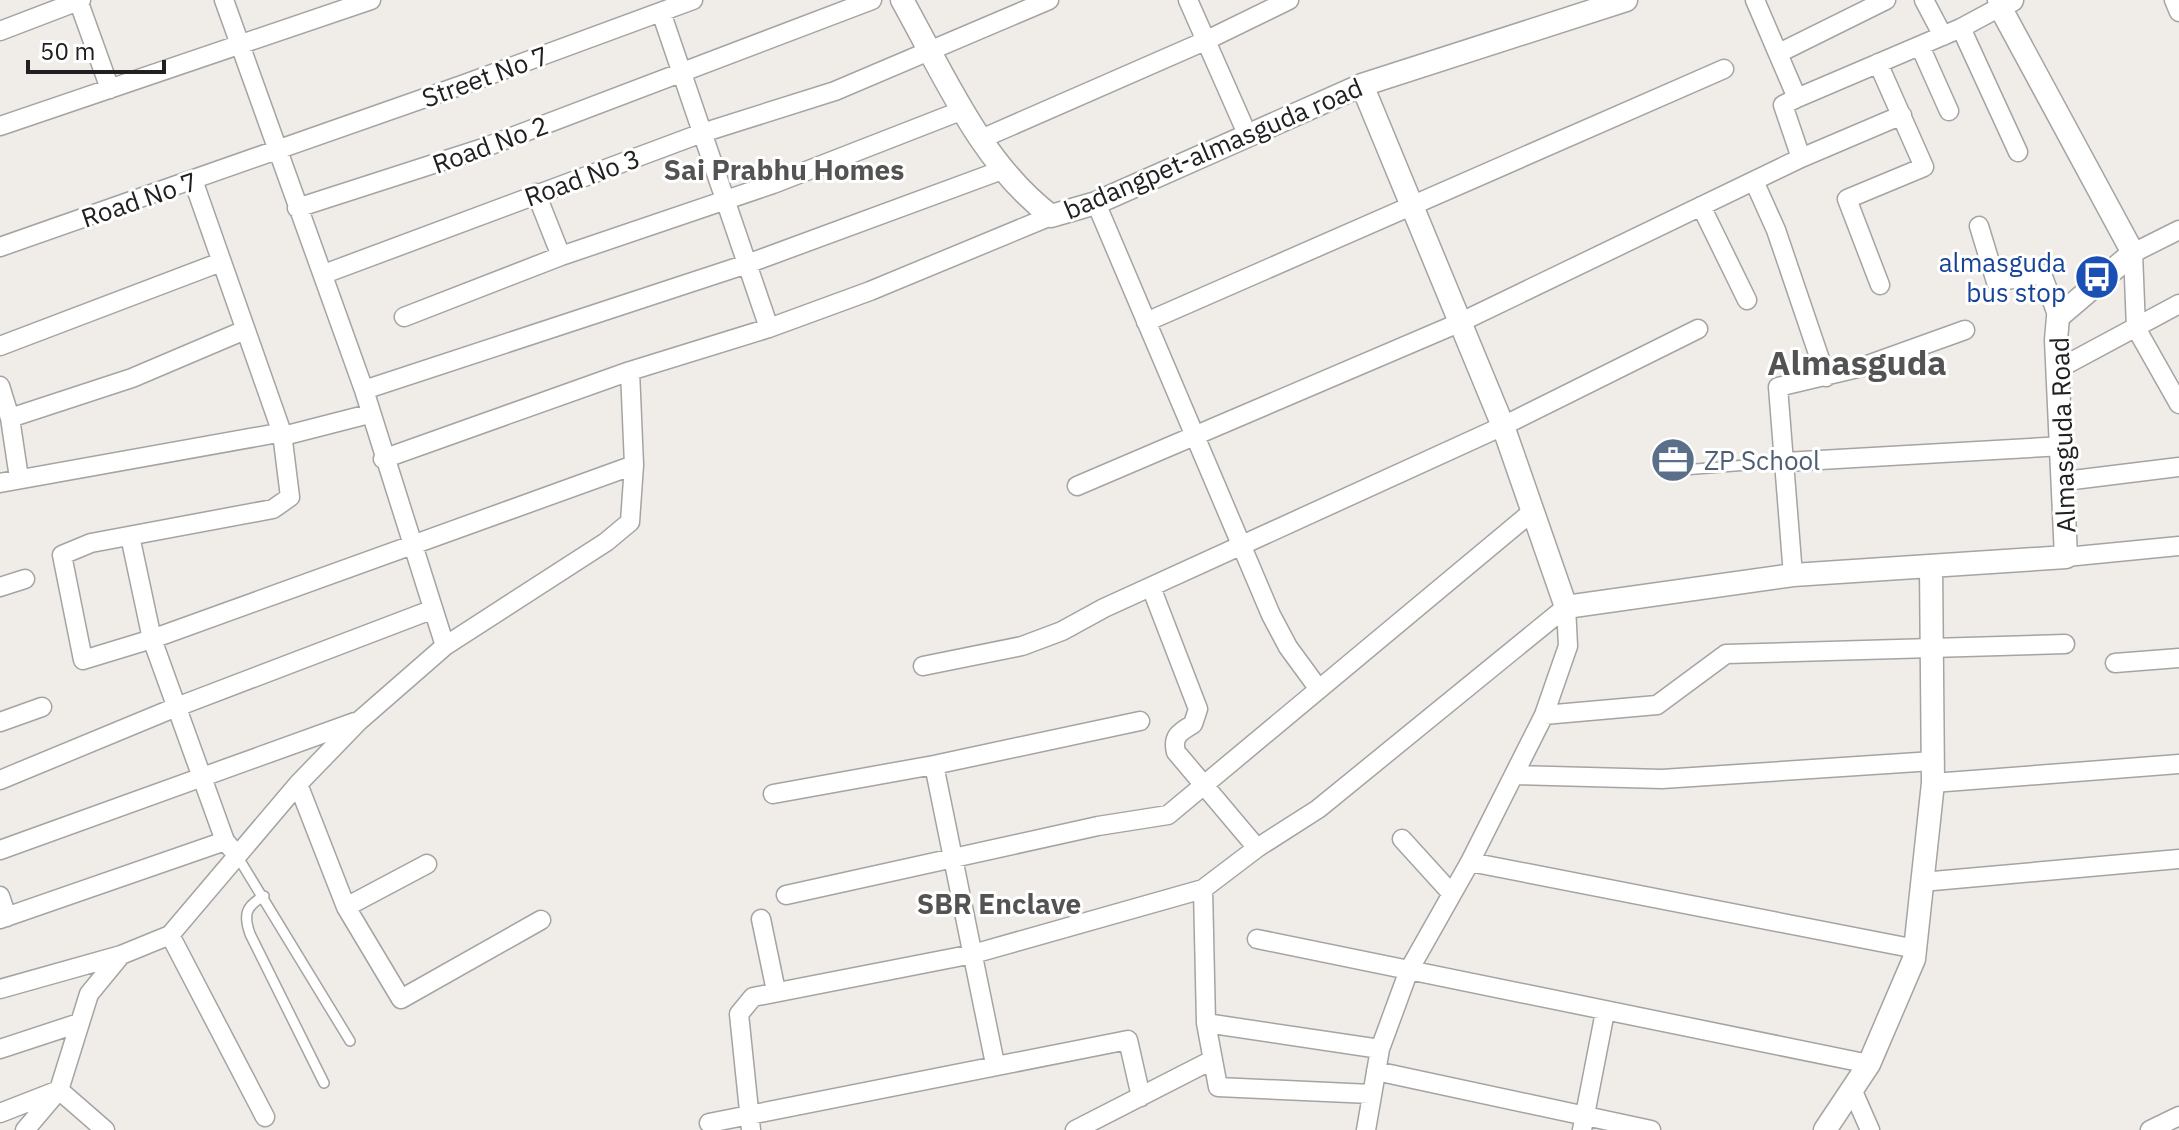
<svg xmlns="http://www.w3.org/2000/svg" width="2179" height="1130" font-family="'IBM Plex Sans',sans-serif">
<style>
.lines{fill:none;stroke-linecap:round;stroke-linejoin:round}
.service-casing{stroke:#a4a4a4;stroke-width:12}
.minor-casing{stroke:#a4a4a4;stroke-width:21}
.tertiary-casing{stroke:#a4a4a4;stroke-width:25}
.service{stroke:#fff;stroke-width:9}
.minor{stroke:#fff;stroke-width:18}
.tertiary{stroke:#fff;stroke-width:22}
.labels{text-anchor:middle;dominant-baseline:central;stroke-width:6;stroke-linejoin:round;paint-order:stroke}
.street-label{font-size:26px;fill:#202020;stroke:#fff}
.transit-label{font-size:26px;fill:#164399;stroke:#fff;text-anchor:end}
.service-label{font-size:26px;fill:#4e5e75;stroke:#fff;text-anchor:start}
.neighbourhood-label{font-size:28px;font-weight:bold;fill:#535353;stroke:#fff}
.district-label{font-size:34px;font-weight:bold;fill:#535353;stroke:#fff}
</style>
<rect width="100%" height="100%" fill="#f0ece7"/>
<g class="lines">
<g class="service-casing">
<path id="service" d="M1683,470L1785,462
M236,854L350,1041
M264,896C246,906 243,914 250,934L324,1083"/>
</g>
<g class="minor-casing">
<path id="minor" d="M78,0L110,89
M224,0L364,390L445,646
M1188,0L1248,136
M1755,0L1797,98L1961,28L2000,7L1997,0
M1924,0L1943,36
M2174,0L2179,12
M661,12L769,328
M1961,28L2018,152
M0,31L81,0
M1920,46L1949,111
M1779,53L1886,0
M1878,63L1924,167L1847,199L1880,285
M1797,98L1783,105L1801,158
M0,126L371,0
M981,139L1205,41L1289,0
M193,180L282,433L290,497L273,509L91,543L62,555L83,660L152,639L634,465
M1754,181L1776,230L1826,377
M536,193L561,256
M1096,203L1271,615L1288,647L1318,688
M1701,206L1747,300
M297,208L483,148L872,0
M1979,226L1996,282L2042,274L2058,317
M2179,230L2133,253L2136,328L2179,404
M0,247L462,85L693,0
M324,274L702,133L835,91L1049,0
M404,317L561,256L773,184L963,110
M1146,322L1724,69
M0,346L221,262
M2058,369L2179,304
M0,386L10,418L19,478
M364,390L747,264L1002,170
M10,418L132,378L245,330
M383,459L630,371L769,328L870,291L1051,216
M1785,462L2063,446
M2065,481L2179,467
M0,483L278,433L291,434L369,414
M1077,486L1461,322L1801,158L1902,115
M130,536L152,639L225,841L236,854
M2066,557L2179,546
M1793,575L1778,387L1862,367L1965,330
M0,587L25,579
M1151,587L1198,709L1193,724C1180,732 1172,736 1176,752L1257,848
M2115,663L2179,658
M923,666L1022,646L1062,631L1104,608L1503,426L1698,329
M1544,715L1657,705L1726,654L2065,644
M0,722L42,707
M934,765L995,1064
M1514,775L1662,779L1933,761
M0,780L174,708L431,610
M1933,783L2179,764
M298,784L346,907L401,999L541,920
M773,794L934,765L1140,721
M1402,839L1452,894
M0,850L355,722
M1470,862L1916,949
M1922,882L2179,859
M1203,889L1206,1023L1218,1087L1371,1094
M786,895L1098,826L1168,815L1533,511
M0,896L7,917
M346,907L427,864
M0,919L225,841
M761,919L776,991
M170,935L265,1117
M1257,939L1869,1064
M0,989L121,955
M1206,1023L1380,1049
M0,1049L79,1023
M1376,1071L1651,1130
M1852,1089L1870,1130
M0,1113L59,1090L105,1130
M709,1123L1128,1040L1141,1097
M25,1130L59,1090L89,994L121,955L170,935L298,784L359,721L445,646L606,542L630,522L634,465L630,371
M751,1130L739,1014L753,997L973,954L1203,889L1257,848L1318,809L1566,607
M1075,1130L1210,1061
M1366,1130L1380,1049L1409,970L1470,862L1544,715L1568,646L1566,607
M1582,1130L1605,1012
M2150,1130L2179,1116"/>
</g>
<g class="tertiary-casing">
<path id="tertiary" d="M902,0C944,75 981,163 1051,216L1096,203L1362,85L1626,0
M1362,85L1503,426L1566,607L1793,575L2066,557L2056,340L2058,317L2133,253L2000,7L2012,0
M1825,1130L1869,1064L1914,959L1933,783L1931,566"/>
</g>
<use href="#service" class="service"/>
<use href="#minor" class="minor"/>
<use href="#tertiary" class="tertiary"/>
</g>
<defs>
<g id="bus-disc" transform="scale(2.3)"><circle r="9.5" fill="#1a4fb4" stroke="#fff"/><path d="M-5-6H5V4H4V6H2V4H-2V6H-4V4H-5ZM-3.5-4V0h7V-4ZM-3.5 1.2v1.5H-2V1.2ZM2 1.2v1.5H3.5V1.2Z" fill="#fff"/></g>
<g id="office-disc" transform="scale(2.3)"><circle r="9.5" fill="#5c6f8a" stroke="#fff"/><path d="M-6-3h4V-5.5h4V-3h4V5H-6ZM-1-4.5V-3h2v-1.5ZM-6 0V1H6V0Z" fill="#fff"/></g>
</defs>
<g fill-rule="evenodd">
<use href="#bus-disc" x="2097" y="277"/>
<use href="#office-disc" x="1673" y="460"/>
</g>
<g class="labels">
<g class="street-label">
<text transform="translate(485 76) rotate(-20)">Street No 7</text>
<text transform="translate(490 144) rotate(-20)">Road No 2</text>
<text transform="translate(1213 148) rotate(-23)">badangpet-almasguda road</text>
<text transform="translate(582 177) rotate(-20)">Road No 3</text>
<text transform="translate(139 199) rotate(-19)">Road No 7</text>
<text transform="translate(2062 435) rotate(-92)">Almasguda Road</text>
</g>
<g class="transit-label">
<text x="2066" y="262">almasguda<tspan x="2066" dy="30">bus stop</tspan></text>
</g>
<g class="service-label">
<text x="1704" y="460">ZP School</text>
</g>
<g class="neighbourhood-label">
<text x="784" y="169">Sai Prabhu Homes</text>
<text x="999" y="903">SBR Enclave</text>
</g>
<g class="district-label">
<text x="1857" y="362">Almasguda</text>
</g>
</g>
<path d="M28 60v12h136v-12" fill="none" stroke="#202020" stroke-width="4"/>
<text x="40" y="60" font-size="24" fill="#202020" stroke="#ffffff" stroke-width="6" paint-order="stroke">50 m</text>
</svg>
